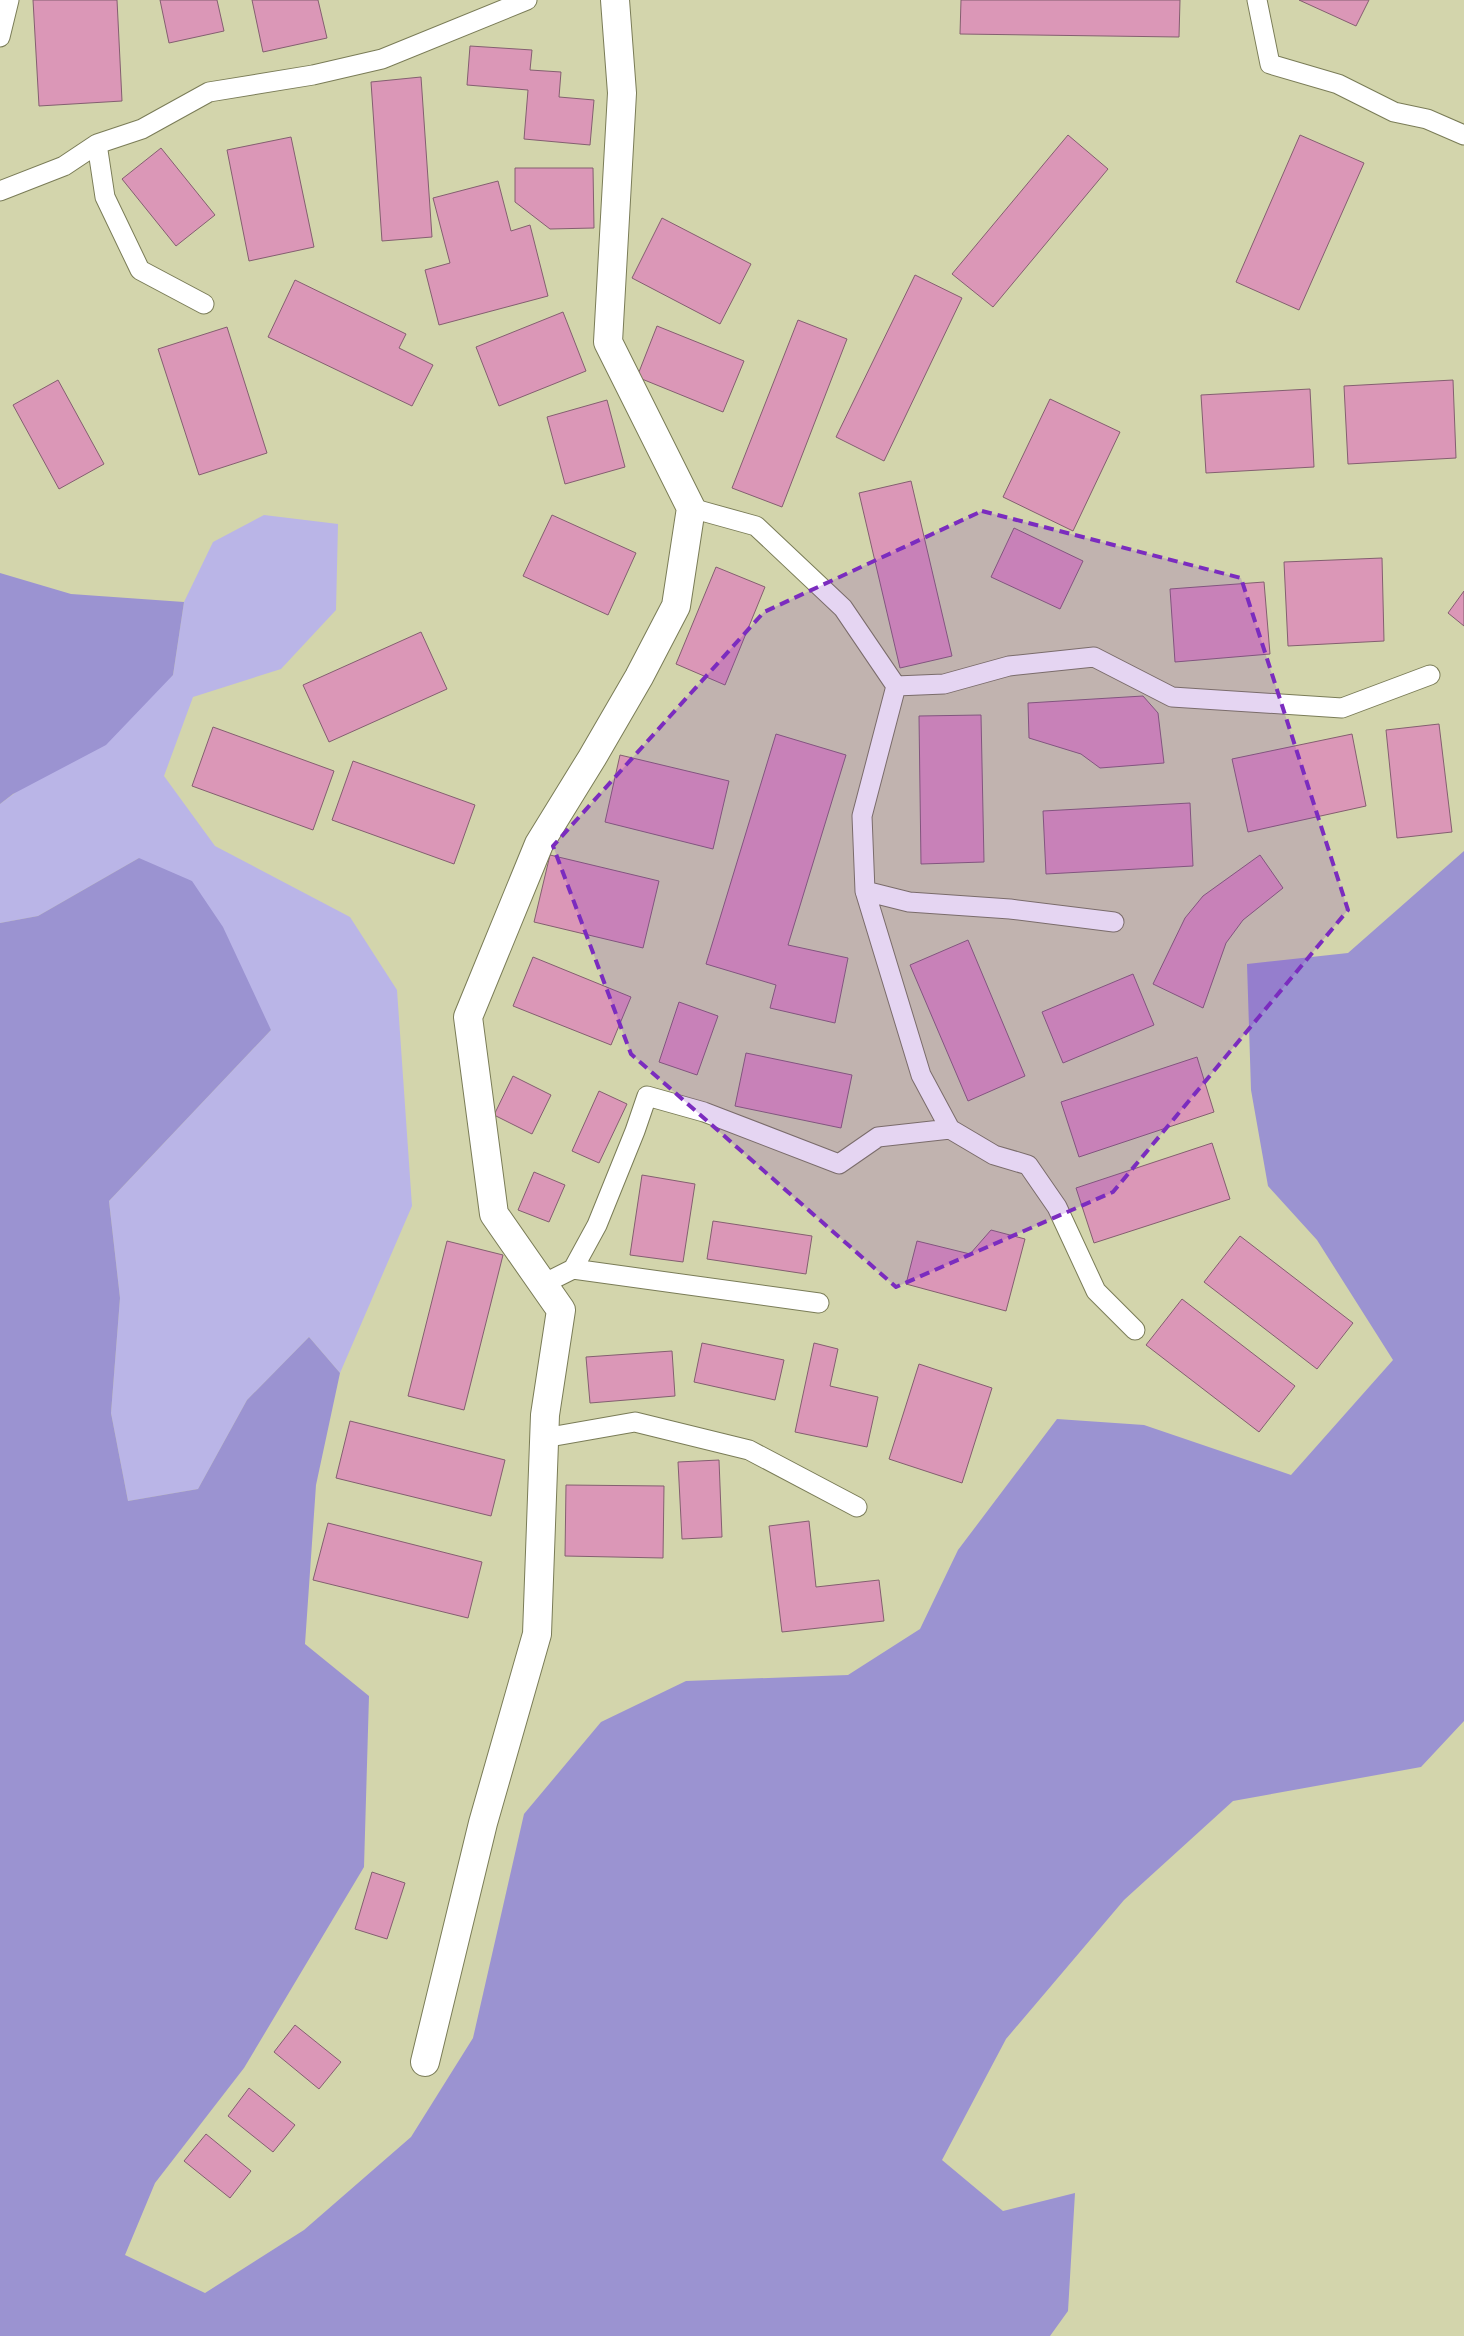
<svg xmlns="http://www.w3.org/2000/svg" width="1464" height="2336" font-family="Raleway,sans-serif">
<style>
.green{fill:#bab5e7}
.forest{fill:#9b93d1}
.building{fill:#db97b7;stroke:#845f70}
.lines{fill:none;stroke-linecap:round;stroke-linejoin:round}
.service-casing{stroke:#7a7c57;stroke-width:21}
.minor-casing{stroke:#7a7c57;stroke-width:30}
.service{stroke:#fff;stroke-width:19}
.minor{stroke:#fff;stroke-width:28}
.marked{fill:#7b2cbf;fill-opacity:0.2;stroke:#7b2cbf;stroke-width:4;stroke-dasharray:10 6;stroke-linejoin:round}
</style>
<rect width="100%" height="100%" fill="#d3d5ac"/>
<path class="green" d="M264,515L338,524L336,610L281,669L193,697L164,776L215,846L350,917L397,990L412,1206L340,1373L309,1337L247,1400L198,1489L128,1501L111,1413L120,1298L109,1201L271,1030L139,858L38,916L0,923V804L173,675L184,602L213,542Z"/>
<path class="forest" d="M0,573L71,594L184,602L173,675L106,745L13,794L0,804Z
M1464,851V1721L1421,1767L1233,1801L1124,1900L1006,2039L942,2160L1003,2211L1075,2193L1068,2311L1050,2336H0V923L38,916L139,858L192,881L223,927L271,1030L109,1201L120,1298L111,1413L128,1501L198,1489L247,1400L309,1337L340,1373L316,1485L305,1644L369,1696L364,1867L244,2068L155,2183L125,2255L205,2293L304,2230L411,2137L473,2038L524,1814L601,1722L686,1681L848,1675L920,1629L958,1550L1057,1419L1144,1425L1291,1475L1393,1360L1317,1240L1268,1186L1251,1090L1247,964L1348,953Z"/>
<path class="building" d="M33,0H117L122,101L39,106Z
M160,0H217L224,31L169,43Z
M252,0H318L327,38L263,52Z
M961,0H1180L1179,37L960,34Z
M1299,0H1369L1356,26Z
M470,46L532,50L530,70L561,72L559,97L594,100L590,145L524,139L528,90L467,85Z
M421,77L432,237L382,241L371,82Z
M1068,135L1108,169L993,307L952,274Z
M1300,135L1364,163L1299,310L1236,282Z
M291,137L314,247L249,261L227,150Z
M161,148L215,215L176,246L122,179Z
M515,168H593L594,228L550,229L515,202Z
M498,181L511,231L530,225L548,296L439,325L425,270L450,263L433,198Z
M662,218L751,264L720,324L632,278Z
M915,275L962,298L884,461L836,437Z
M295,280L406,334L399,348L433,365L412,406L268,337Z
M563,312L586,371L499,406L476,347Z
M798,320L847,339L782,507L732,488Z
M657,326L744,361L723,412L637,377Z
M227,327L267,453L199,475L158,349Z
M58,380L104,464L59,489L13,405Z
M1453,380L1456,458L1348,464L1344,386Z
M1310,389L1314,467L1206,473L1201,395Z
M1050,399L1120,432L1073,531L1003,497Z
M607,400L625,467L565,484L547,417Z
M911,481L952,656L900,668L859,493Z
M552,515L636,553L608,615L523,576Z
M1014,528L1083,561L1060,609L991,577Z
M1382,558L1384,641L1288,646L1284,562Z
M716,567L765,587L725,685L676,664Z
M1264,582L1270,654L1175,662L1170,589Z
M1464,591V626L1448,613Z
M421,632L447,689L329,742L303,685Z
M1143,696L1158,713L1164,763L1100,768L1081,754L1029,738L1028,703Z
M981,715L984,862L921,864L919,716Z
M1439,724L1452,832L1397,838L1386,730Z
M213,727L334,771L313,830L192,786Z
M776,734L846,755L788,945L848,958L835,1023L770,1008L776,985L706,964Z
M1352,734L1366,806L1248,832L1232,759Z
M620,755L729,781L713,849L605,822Z
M353,761L475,805L454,864L332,820Z
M1190,803L1193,866L1046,874L1043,811Z
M550,855L659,881L643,948L534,922Z
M1260,855L1283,888L1243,920L1226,943L1203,1008L1153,984L1185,918L1203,896Z
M968,940L1025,1076L968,1101L910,965Z
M533,957L631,997L611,1045L513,1006Z
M1133,974L1154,1025L1063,1063L1042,1012Z
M679,1002L718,1016L697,1075L659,1062Z
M746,1053L852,1075L841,1128L735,1106Z
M1197,1057L1214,1112L1079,1157L1061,1102Z
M513,1076L551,1095L532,1134L494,1115Z
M599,1091L627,1104L599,1163L572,1151Z
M1212,1143L1230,1199L1094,1243L1076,1188Z
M534,1172L565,1185L549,1222L518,1210Z
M642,1175L695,1184L683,1262L630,1255Z
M713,1221L812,1236L806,1274L707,1259Z
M991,1230L1025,1239L1006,1311L906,1284L917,1241L970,1254Z
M1240,1236L1353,1323L1317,1369L1204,1282Z
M447,1241L503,1255L464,1410L408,1396Z
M1182,1299L1295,1386L1259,1432L1146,1345Z
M702,1343L784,1360L775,1400L694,1382Z
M814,1343L838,1349L830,1386L878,1397L867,1447L795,1432Z
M672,1351L675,1396L590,1403L586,1357Z
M919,1364L992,1388L962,1483L889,1459Z
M350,1421L505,1460L491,1516L336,1478Z
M719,1460L722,1537L682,1539L678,1462Z
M566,1485L664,1486L663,1558L565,1556Z
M809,1521L816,1587L879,1580L884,1621L782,1632L769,1526Z
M328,1523L482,1562L468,1618L313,1580Z
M372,1872L405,1883L387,1939L355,1929Z
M295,2025L341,2062L319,2089L274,2052Z
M249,2088L295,2125L273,2152L228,2116Z
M206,2134L251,2171L230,2198L184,2161Z"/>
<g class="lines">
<g class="service-casing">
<path id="service" d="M1257,0L1270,64L1338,84L1394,112L1427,119L1464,135
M0,37L9,0
M0,191L64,166L97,144
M204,304L140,270L105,197L97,144L142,129L209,92L313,75L382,59L527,0
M691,508L756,526L843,608L896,686L944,684L1009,666L1094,657L1172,697L1342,708L1430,675
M896,686L862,816L865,891L909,902L1010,909L1114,922
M865,891L921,1075L950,1129L994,1155L1028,1165L1057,1207L1096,1291L1135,1330
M573,1269L819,1303
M543,1284L573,1269L597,1225L635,1131L647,1096L704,1112L839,1164L878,1137L950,1129
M544,1438L635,1422L749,1450L857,1507"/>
</g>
<g class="minor-casing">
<path id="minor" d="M425,2062L483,1823L537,1634L545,1415L561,1310L494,1214L468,1017L539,844L592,758L639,677L676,606L691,508L608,342L622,93L615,0"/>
</g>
<use href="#service" class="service"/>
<use href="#minor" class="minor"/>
</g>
<path class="marked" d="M982,511L1241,578L1348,910L1113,1192L896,1287L631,1054L553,846L764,612Z"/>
</svg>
